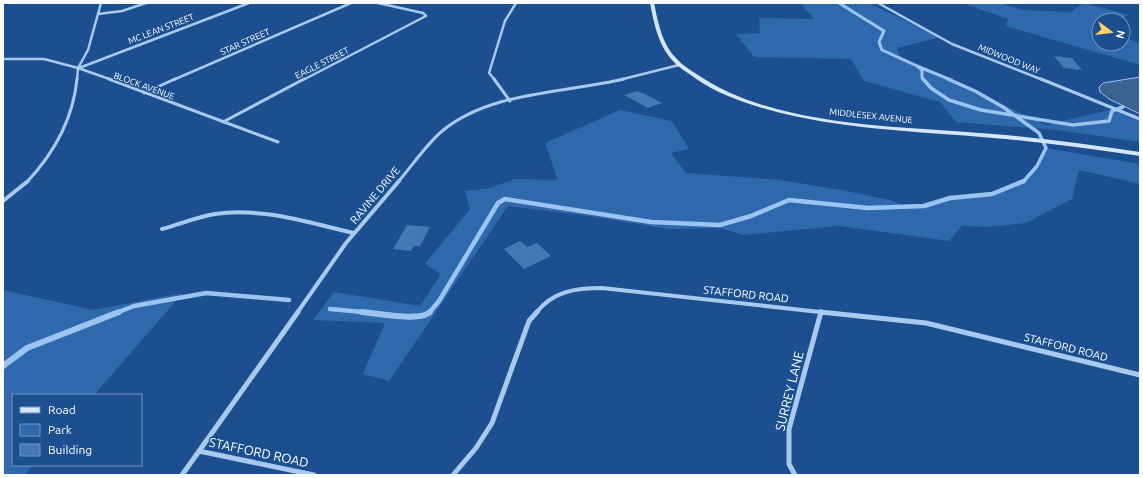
<svg xmlns="http://www.w3.org/2000/svg" width="1143" height="478" font-family="Ubuntu,sans-serif">
<style>
.green{fill:#2e69ad}
.water{fill:#3c6290;stroke:#9cc4f0}
.lines{fill:none;stroke-linecap:round;stroke-linejoin:round}
.stream-far3{stroke:#9cc4f0;stroke-width:3}
.stream-far2{stroke:#9cc4f0;stroke-width:3.5}
.stream-far1{stroke:#9cc4f0;stroke-width:4.5}
.stream{stroke:#9cc4f0;stroke-width:6}
.building{fill:#4478b7}
.street-far3{stroke:#a9c9ee;stroke-width:2.5}
.street-far2{stroke:#a9c9ee;stroke-width:3}
.street-far1{stroke:#a9c9ee;stroke-width:4}
.street{stroke:#a9c9ee;stroke-width:5}
.secondary{fill:#d6e6fa;fill-rule:evenodd}
.labels{text-anchor:middle;dominant-baseline:central;stroke-width:3;stroke-linejoin:round;paint-order:stroke}
.far-street-label{font-size:9px;fill:#fff;stroke:#1b4f8f}
.street-label{font-size:11px;fill:#fff;stroke:#1b4f8f}
.near-street-label{font-size:13px;fill:#fff;stroke:#1b4f8f}
</style>
<rect width="100%" height="100%" fill="#1b4f8f"/>
<path class="green" d="M766,3H869L940,37L897,48L900,56L1046,125L1114,109L1140,120V142L1057,130L956,122L940,102L864,81L851,59L754,57L736,34L760,33L759,18L814,19L801,4Z
M962,3H998L1023,10L1070,12L1084,3L1129,15L1118,20H1099V44H1123V37L1140,43V65L1006,26L1008,19Z
M620,110L672,121L689,149L671,153L686,173L780,180L842,190L889,200L906,206H924L950,198L992,193L1023,183L1037,166L1046,148L1140,164V184L1079,170L1072,199L1026,223L989,227L962,226L949,241L839,226L742,235L721,228L669,229L596,217L508,206L389,381L363,374L385,323L313,320L334,292L420,306L441,274L425,264L470,209L465,191L490,188L515,179L558,180L545,143Z
M3,290L93,310L183,293L94,395H13V465H33L25,475H3Z"/>
<path class="water" d="M1140,77V114L1109,99L1100,92L1099,87L1103,83Z"/>
<g class="lines">
<path class="stream-far3" d="M839,3L884,31L879,42L882,50L917,66L922,70V78L924,80
M917,66L951,80"/>
<path class="stream-far2" d="M923,79L931,88L949,100L981,110L1073,125L1109,121L1112,111L1123,107
M948,79L975,91L1003,107L1039,133L1046,148L1037,166L1023,182"/>
<path class="stream-far1" d="M330,309L374,313
M116,313L134,306L206,293L289,300
M429,313L439,301L498,203L505,199L651,222L720,225L751,216L789,200L868,208L924,206L950,198L992,194L1024,181"/>
<path class="stream" d="M362,312C376,313 421,322 430,312
M3,366L27,348L119,312"/>
</g>
<path class="building" d="M1054,56L1072,58L1082,70L1064,68Z
M637,91L645,94L662,103L648,108L624,95Z
M407,225L430,227L420,246H414L411,251L393,249Z
M520,241L527,247L537,243L551,256L524,269L504,249Z"/>
<g class="lines">
<path class="street-far3" d="M878,3L952,44L1043,80
M98,14L122,11L146,3
M3,59H44L78,68L112,80
M79,68L249,3
M77,80L78,68L88,50L101,3
M173,80L351,3
M303,80L426,16L423,13L378,3
M495,80L489,73L505,21L516,3
M619,80L679,65"/>
<path class="street-far2" d="M109,79L278,142
M494,79L510,101
M1041,79L1140,119
M144,93L175,79
M223,122L304,79
M27,182C54,153 73,120 77,79
M398,182C411,167 426,145 441,132C489,91 566,93 624,79"/>
<path class="street-far1" d="M3,201L28,181
M162,229C180,224 197,217 215,214C262,207 309,223 354,233
M297,313L346,243L399,181
M536,313C553,291 576,288 602,288L829,313"/>
<path class="street" d="M820,312L926,323L1140,375
M199,451L314,475
M182,475L298,312
M453,475L476,448L492,423L529,321L537,312
M795,475L789,464V429L821,312"/>
<path class="secondary" d="M650,3H654C658,22 662,44 676,58C682,65 690,70 698,75C776,128 902,126 993,134C1042,138 1091,145 1140,152V156C1091,149 1042,142 993,138C917,131 840,130 766,109C741,102 716,93 695,78C687,72 679,68 673,61C658,45 654,23 650,3Z"/>
</g>
<g class="labels">
<g class="far-street-label">
<text transform="translate(161 29) rotate(-21)">MC LEAN STREET</text>
<text transform="translate(245 42) rotate(-24)">STAR STREET</text>
<text transform="translate(1009 59) rotate(22)">MIDWOOD WAY</text>
<text transform="translate(322 63) rotate(-27)">EAGLE STREET</text>
<text transform="translate(144 86) rotate(20)">BLOCK AVENUE</text>
<text transform="translate(871 116) rotate(6)">MIDDLESEX AVENUE</text>
</g>
<g class="street-label">
<text transform="translate(375 195) rotate(-50)">RAVINE DRIVE</text>
<text transform="translate(746 294) rotate(6)">STAFFORD ROAD</text>
<text transform="translate(1066 347) rotate(14)">STAFFORD ROAD</text>
</g>
<g class="near-street-label">
<text transform="translate(789 391) rotate(-76)">SURREY LANE</text>
<text transform="translate(259 452) rotate(12)">STAFFORD ROAD</text>
</g>
</g>
<rect width="1143" height="478" fill="none" stroke="#ffffff" stroke-width="8"/>
<rect x="12" y="394" width="130" height="72" fill="#1b4f8f" stroke="#7695bc"/>
<rect x="20" y="407" width="20" height="6" fill="#d6e6fa" stroke="#7695bc"/>
<text x="48" y="414" font-size="12" fill="#ffffff">Road</text>
<rect x="20" y="424" width="20" height="12" fill="#2e69ad" stroke="#7695bc"/>
<text x="48" y="434" font-size="12" fill="#ffffff">Park</text>
<rect x="20" y="444" width="20" height="12" fill="#4478b7" stroke="#7695bc"/>
<text x="48" y="454" font-size="12" fill="#ffffff">Building</text>
<g transform="translate(1111 32) rotate(105)"><circle r="19" fill="#1b4f8f" stroke="#7695bc"/>
<path d="M0-3L7 15L0 10L-7 15Z" fill="#ffd166"/>
<text y="-6" font-size="11" font-weight="bold" text-anchor="middle" fill="#ffffff">N</text>
</g>
</svg>
